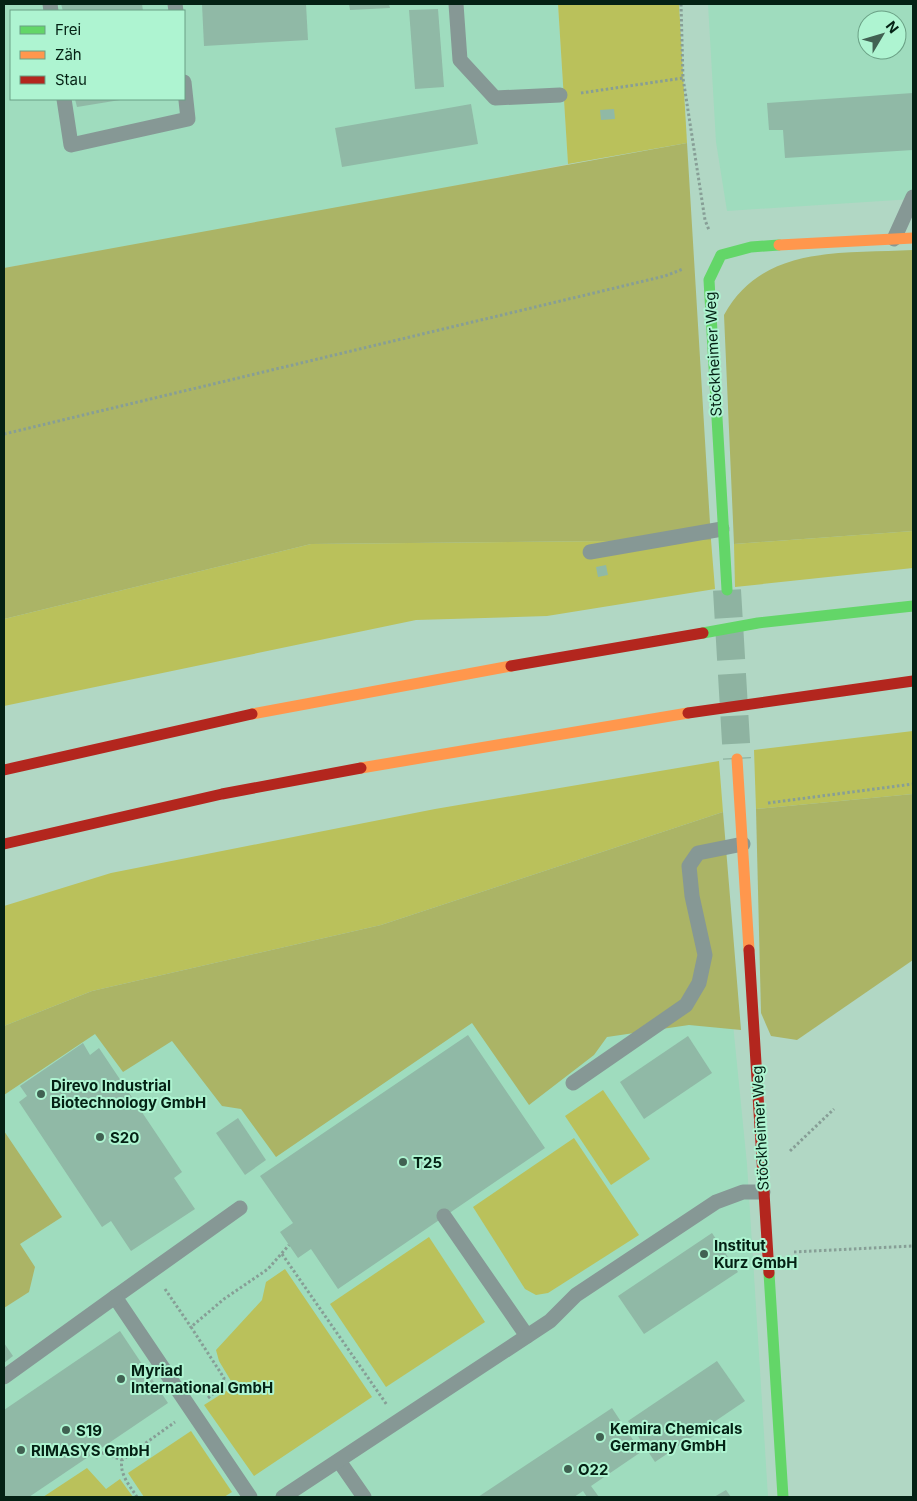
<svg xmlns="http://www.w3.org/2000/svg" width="917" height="1501" viewBox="0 0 917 1501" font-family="Inter,sans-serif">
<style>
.built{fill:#9fdcbe;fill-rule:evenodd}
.green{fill:#bac15b}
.forest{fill:#abb466}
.building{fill:#90b9a6}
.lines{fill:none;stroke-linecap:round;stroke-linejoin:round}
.secondary-tunnel{stroke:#8eb3a1;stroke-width:28;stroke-dasharray:28 14;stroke-linecap:butt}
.path{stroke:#879e96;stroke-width:3;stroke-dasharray:2.5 2.5;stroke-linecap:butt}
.lane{stroke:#869895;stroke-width:15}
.fast{stroke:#63d668;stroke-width:11}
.slow{stroke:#ff974d;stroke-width:11}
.jam{stroke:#b3261e;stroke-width:11}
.poi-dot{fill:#416152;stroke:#aef4d1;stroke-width:2}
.labels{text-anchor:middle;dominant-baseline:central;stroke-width:4;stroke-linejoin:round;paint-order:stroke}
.street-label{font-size:15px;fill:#042114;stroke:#aef4d1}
.poi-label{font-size:15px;font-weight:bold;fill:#042114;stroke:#aef4d1;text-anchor:start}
</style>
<rect width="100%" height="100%" fill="#b1d7c4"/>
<g class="built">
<path d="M4 4H558L568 164 330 210 4 268ZM11 11H184V99H11Z"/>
<path d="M708 4H913V199L727 211 716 142ZM867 20H897V50H867Z"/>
<path d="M723 924 747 1164 768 1497H4V1018Z"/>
</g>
<g class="green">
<path d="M558 4H679L687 143 568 164Z"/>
<path d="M913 531V568L735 587 734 544Z"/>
<path d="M711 540 715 589 547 616 416 620 4 706V619L311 544Z"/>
<path d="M913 731V794L756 809 754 750Z"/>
<path d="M719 761 723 812 381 925 92 991 4 1026V906L111 873 435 809Z"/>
<path d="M603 1090 650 1159 611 1185 565 1116Z"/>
<path d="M574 1138 639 1235 548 1293 536 1295 525 1289 473 1207Z"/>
<path d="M429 1237 485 1322 386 1387 330 1304Z"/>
<path d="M285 1269 372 1397 254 1476 204 1405 234 1386 219 1361 216 1350 262 1300 266 1282Z"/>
<path d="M191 1431 232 1492 224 1497H144L128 1473Z"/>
<path d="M87 1468 106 1489 120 1479 133 1497H43Z"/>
</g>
<g class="forest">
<path d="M687 143 711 540 311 544 4 619V268Z"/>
<path d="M913 250V531L734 544 724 315C763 244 843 254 913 250Z"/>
<path d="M913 794V960L797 1040 771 1036 761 1013 756 809Z"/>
<path d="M723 812 741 1030 689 1025 607 1037 594 1055 529 1105 472 1023 276 1157 241 1109 222 1106 172 1041 123 1072 95 1034 4 1095V1026L92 991 381 925Z"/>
<path d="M4 1131 62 1217 20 1244 35 1267 29 1292 4 1308Z"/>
</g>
<g class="building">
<path d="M61 4H142L143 11H63Z"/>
<path d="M202 4H306L308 40 204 46Z"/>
<path d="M349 4H389L390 8 350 10Z"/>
<path d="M438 9 444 87 415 89 409 10Z"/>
<path d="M913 93V150L785 158 783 130H769L767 103Z"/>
<path d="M75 99H120V100L77 107Z"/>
<path d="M471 104 478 144 342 167 335 128Z"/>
<path d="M614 109 615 119 601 120 600 110Z"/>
<path d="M606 565 608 575 598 577 596 567Z"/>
<path d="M468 1035 545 1148 338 1289 311 1249 298 1258 280 1232 293 1223 260 1176Z"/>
<path d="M688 1036 712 1073 644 1119 620 1082Z"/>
<path d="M83 1043 90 1055 99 1048 182 1172 174 1178 195 1209 131 1251 111 1221 102 1227 19 1102 27 1096 20 1086Z"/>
<path d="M238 1118 266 1160 245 1175 216 1133Z"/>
<path d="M712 1233 738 1272 644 1334 618 1296Z"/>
<path d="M120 1331 168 1403 29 1497H4V1410Z"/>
<path d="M4 1343 13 1356 4 1363Z"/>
<path d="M717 1361 745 1401 655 1462 628 1421Z"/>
<path d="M612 1408 641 1452 591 1486 599 1497H587L583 1491 574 1497H478Z"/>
<path d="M726 1490 731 1497H714Z"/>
</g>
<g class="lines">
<path class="secondary-tunnel" d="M727 590 737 759"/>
<g class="path">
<path d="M681 4 683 78 705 220 709 230"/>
<path d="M581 93 683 78"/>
<path d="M4 434 665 276 683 269"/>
<path d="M768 803 913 784"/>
<path d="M790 1151 834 1109"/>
<path d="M794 1252 913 1246"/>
<path d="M282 1254 387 1405"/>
<path d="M165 1289 191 1327"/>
<path d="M208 1398 222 1386 224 1378 191 1327 224 1299 268 1269 289 1245"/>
<path d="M97 1451 122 1460"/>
<path d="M137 1497C130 1486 119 1474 122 1460L175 1422"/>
</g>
<g class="lane">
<path d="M50 4 51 11"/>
<path d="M175 4 176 11"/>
<path d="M456 4 460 60 495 98 560 95"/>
<path d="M64 99 71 145 188 119 184 82"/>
<path d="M894 239 913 197"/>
<path d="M590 552 722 529"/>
<path d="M573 1083 686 1005 699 983 705 955 692 896 689 866 698 853 743 844"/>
<path d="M240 1208 115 1297 250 1497"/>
<path d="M444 1216 527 1336"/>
<path d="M4 1377 115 1297"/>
<path d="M339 1461 364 1497"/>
<path d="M283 1497 550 1321 576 1295 716 1202 743 1192H763"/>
</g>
<g class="fast">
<path d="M727 590 709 280 721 255 751 247 779 245"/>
<path d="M703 633 758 623 913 606"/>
<path d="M769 1273 783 1497"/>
</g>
<g class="slow">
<path d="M779 245 913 238"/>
<path d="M252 714 511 666"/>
<path d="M737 759 749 950"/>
<path d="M361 768 688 713"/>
</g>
<g class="jam">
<path d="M511 666 703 633"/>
<path d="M688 713 913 681"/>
<path d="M4 770 252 714"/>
<path d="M4 844 222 794 361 768"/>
<path d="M749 950 769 1273"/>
</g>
</g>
<g class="poi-dot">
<circle cx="41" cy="1094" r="5"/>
<circle cx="100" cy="1137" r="5"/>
<circle cx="403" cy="1162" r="5"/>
<circle cx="704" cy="1254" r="5"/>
<circle cx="121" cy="1379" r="5"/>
<circle cx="66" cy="1430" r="5"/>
<circle cx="600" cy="1437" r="5"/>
<circle cx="21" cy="1450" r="5"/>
<circle cx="568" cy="1469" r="5"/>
</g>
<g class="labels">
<g class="street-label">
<text transform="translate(713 354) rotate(-93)">Stöckheimer Weg</text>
<text transform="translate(760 1128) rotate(-93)">Stöckheimer Weg</text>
</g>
<g class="poi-label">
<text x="51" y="1085">Direvo Industrial<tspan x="51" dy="17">Biotechnology GmbH</tspan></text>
<text x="110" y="1137">S20</text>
<text x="413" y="1162">T25</text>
<text x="714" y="1245">Institut<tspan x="714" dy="17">Kurz GmbH</tspan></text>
<text x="131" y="1370">Myriad<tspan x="131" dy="17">International GmbH</tspan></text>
<text x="610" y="1428">Kemira Chemicals<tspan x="610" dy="17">Germany GmbH</tspan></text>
<text x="76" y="1430">S19</text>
<text x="31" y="1450">RIMASYS GmbH</text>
<text x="578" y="1469">O22</text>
</g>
</g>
<rect width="917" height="1501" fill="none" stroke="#042114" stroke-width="10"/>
<rect x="10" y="10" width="175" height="90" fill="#aef4d1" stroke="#6aa085"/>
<rect x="20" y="26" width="25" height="8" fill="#63d668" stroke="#6aa085"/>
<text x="55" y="35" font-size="15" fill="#042114">Frei</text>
<rect x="20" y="51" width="25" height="8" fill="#ff974d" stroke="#6aa085"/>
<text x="55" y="60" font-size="15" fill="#042114">Zäh</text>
<rect x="20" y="76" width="25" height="8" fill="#b3261e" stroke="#6aa085"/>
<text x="55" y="85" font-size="15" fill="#042114">Stau</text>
<g transform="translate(882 35) rotate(52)"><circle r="24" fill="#aef4d1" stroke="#6aa085"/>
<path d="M0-4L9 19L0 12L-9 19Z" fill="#416152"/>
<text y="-8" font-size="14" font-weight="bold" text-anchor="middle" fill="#042114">N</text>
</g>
</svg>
